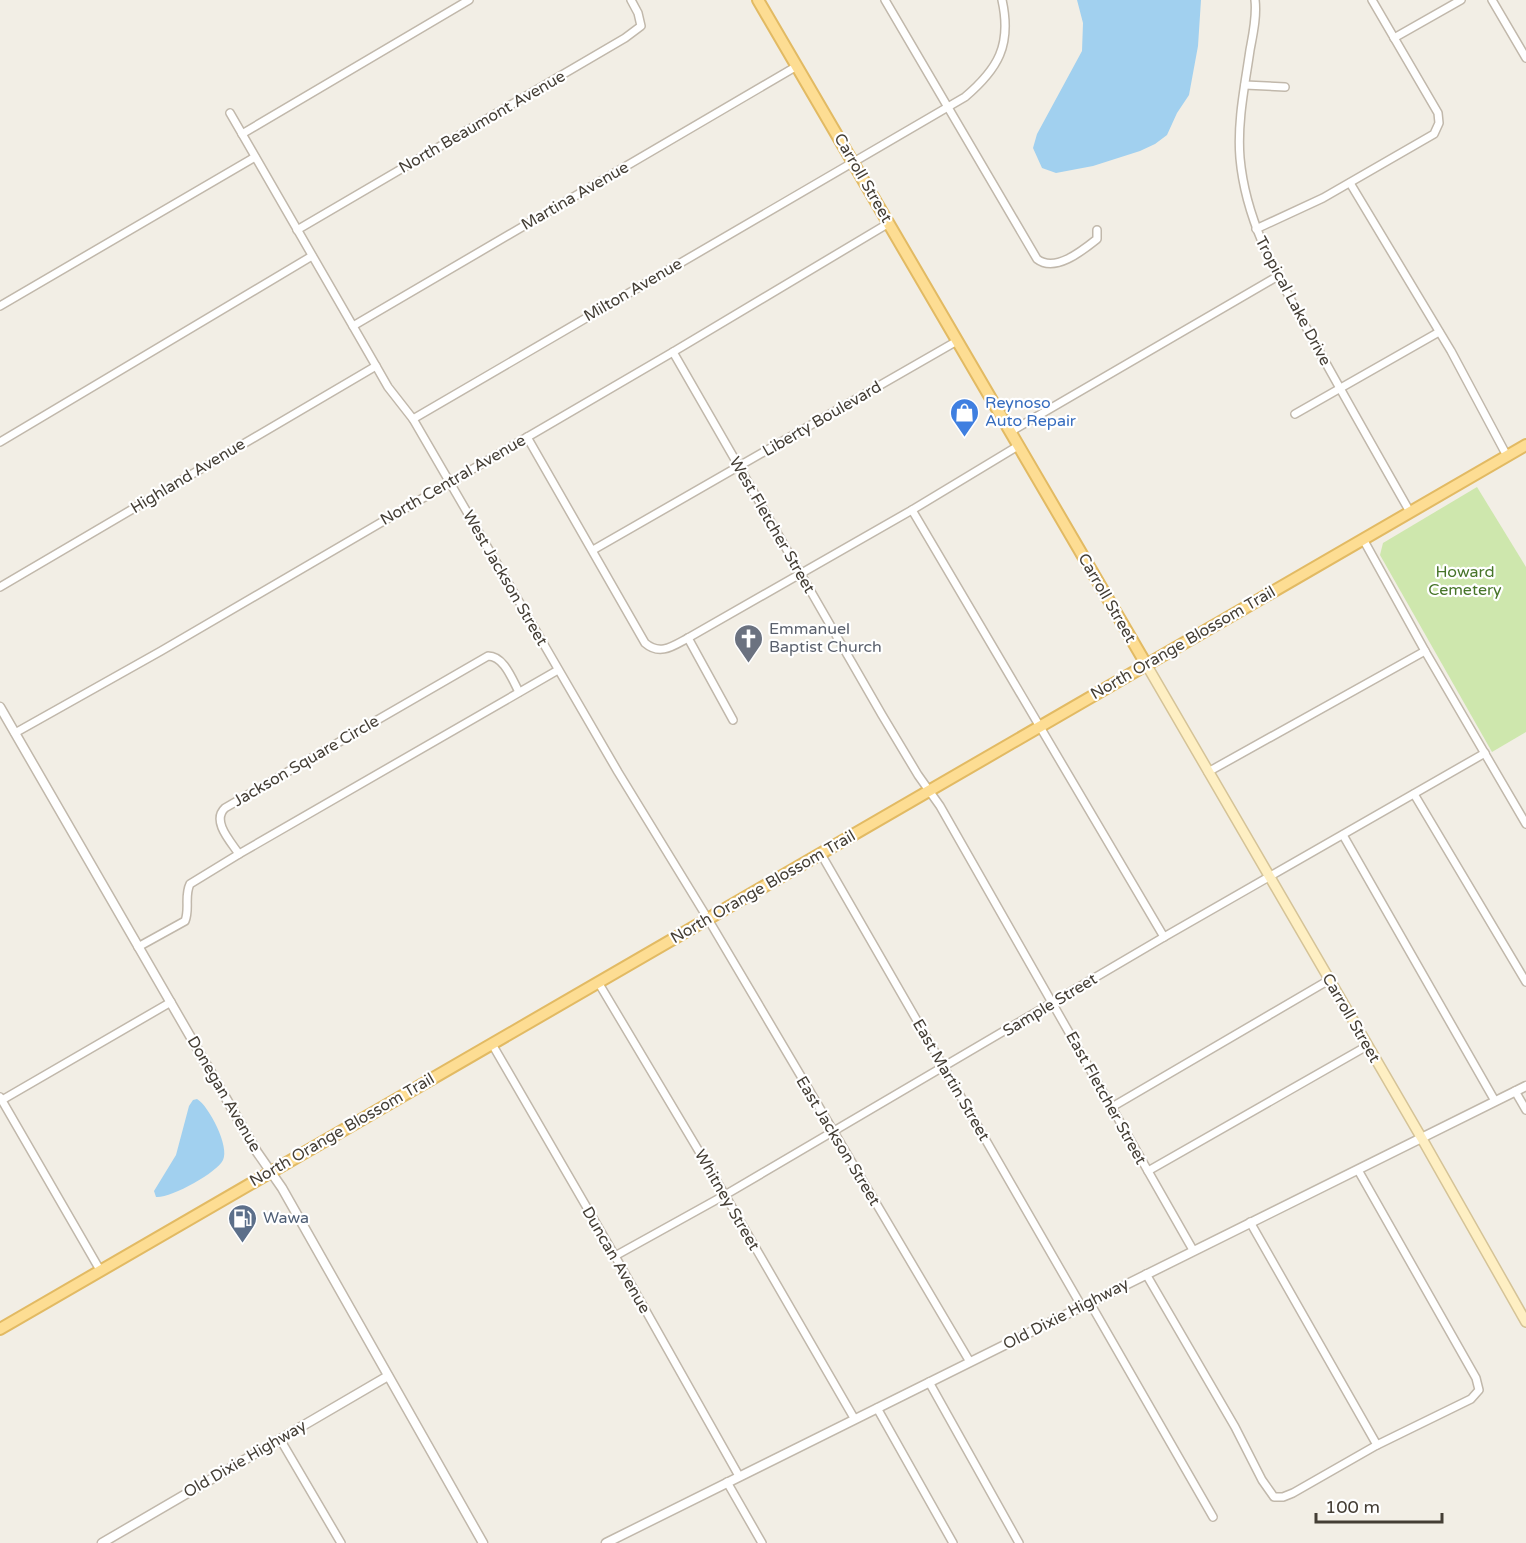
<svg xmlns="http://www.w3.org/2000/svg" width="1526" height="1543" viewBox="0 0 1526 1543" font-family="'Varela Round',sans-serif">
<style>
.green{fill:#cee7ad}
.water{fill:#a1d0ef}
.lines{fill:none;stroke-linecap:round;stroke-linejoin:round}
.minor-casing{stroke:#c1b8ab;stroke-width:10}
.tertiary-casing{stroke:#c1b8ab;stroke-width:11}
.secondary-casing{stroke:#d5c397;stroke-width:12}
.primary-casing{stroke:#e2ba63;stroke-width:14}
.minor{stroke:#fff;stroke-width:7}
.tertiary{stroke:#fff;stroke-width:8}
.secondary{stroke:#feefc3;stroke-width:9}
.primary{stroke:#fddd93;stroke-width:10}
.labels{text-anchor:middle;dominant-baseline:central;stroke-width:4.5;stroke-linejoin:round;paint-order:stroke}
.street-label{font-size:16px;fill:#443e35;stroke:#fff}
.shop-label{font-size:16px;fill:#366cbe;stroke:#fff;text-anchor:start}
.park-label{font-size:16px;fill:#477529;stroke:#fff}
.worship-label{font-size:16px;fill:#5b616d;stroke:#fff;text-anchor:start}
.service-label{font-size:16px;fill:#4e5e75;stroke:#fff;text-anchor:start}
</style>
<rect width="100%" height="100%" fill="#f2eee5"/>
<path class="green" d="M1477 487 1526 567V732L1492 752 1380 555 1383 543Z"/>
<g class="water">
<path d="M1077 0H1201L1198 46 1189 95 1177 113 1167 135 1155 144 1140 151 1093 166 1056 173 1042 168 1033 148 1037 134 1082 51 1083 23Z"/>
<path d="M197 1099C209 1106 230 1147 223 1160 217 1173 169 1199 156 1197L154 1191 176 1155 189 1106 193 1100Z"/>
</g>
<g class="lines">
<defs>
<g id="minor">
<path d="M885 0 1037 259C1055 273 1082 251 1097 239V230"/>
<path d="M1255 0C1257 16 1253 34 1250 50 1245 85 1237 122 1240 158 1246 225 1280 280 1312 338 1344 396 1377 454 1410 512"/>
<path d="M1492 0 1526 58"/>
<path d="M1394 38 1461 0"/>
<path d="M1245 85 1285 87"/>
<path d="M230 113 376 366 388 387 413 419 618 772 708 919 970 1362"/>
<path d="M242 134 469 0"/>
<path d="M1350 183 1451 351 1507 456"/>
<path d="M1256 229 1323 198 1434 134 1439 123 1438 113 1372 0"/>
<path d="M297 230 625 38 641 26 638 13 631 0"/>
<path d="M0 306 255 157"/>
<path d="M353 326 797 66"/>
<path d="M673 352 882 715 918 775 940 806 1193 1250"/>
<path d="M1295 414 1439 332"/>
<path d="M413 419 965 97C998 69 1012 45 1002 0"/>
<path d="M1010 432 1278 276"/>
<path d="M527 437 645 643C660 656 673 646 688 638L912 510 1018 446"/>
<path d="M0 442 312 256"/>
<path d="M912 510 1164 937"/>
<path d="M1363 539 1425 651 1526 824"/>
<path d="M593 550 957 341"/>
<path d="M0 587 376 366"/>
<path d="M688 638 733 720"/>
<path d="M15 733 161 651 673 352 889 223"/>
<path d="M1208 772 1425 651"/>
<path d="M1414 794 1526 982"/>
<path d="M1343 835 1495 1101"/>
<path d="M239 854 558 670"/>
<path d="M821 854 1082 1307"/>
<path d="M138 947 185 921C190 909 184 896 190 884L239 854C231 842 211 821 225 808L488 656C504 656 512 679 519 692"/>
<path d="M598 982 725 1195 854 1418"/>
<path d="M492 1044 615 1256 739 1476"/>
<path d="M1515 1091 1526 1110"/>
<path d="M0 1097 100 1270"/>
<path d="M2 1100 171 1002"/>
<path d="M1112 1107 1329 980"/>
<path d="M1148 1171 1367 1046"/>
<path d="M1250 1222 1377 1445"/>
<path d="M615 1256 725 1195 1164 937 1485 753"/>
<path d="M1146 1274 1235 1427 1262 1480 1274 1497H1283L1293 1493 1377 1445 1471 1399 1479 1390 1476 1378 1358 1170"/>
<path d="M1090 1303 1213 1517"/>
<path d="M929 1382 1019 1543"/>
<path d="M877 1408 953 1543"/>
<path d="M280 1439 341 1543"/>
<path d="M727 1482 762 1543"/>
</g>
<g id="tertiary">
<path d="M0 707 257 1152 282 1188 483 1543"/>
<path d="M102 1543 388 1376"/>
<path d="M606 1543 1526 1086"/>
</g>
<path id="secondary" d="M1146 664 1421 1137 1526 1322"/>
<g id="primary">
<path d="M758 0 1146 664"/>
<path d="M0 1329 1526 445"/>
</g>
</defs>
<use href="#minor" class="minor-casing"/>
<use href="#tertiary" class="tertiary-casing"/>
<use href="#secondary" class="secondary-casing"/>
<use href="#primary" class="primary-casing"/>
<use href="#minor" class="minor"/>
<use href="#tertiary" class="tertiary"/>
<use href="#secondary" class="secondary"/>
<use href="#primary" class="primary"/>
</g>
<defs>
<symbol id="shop-pin" viewBox="-11 -11 22 30"><path d="M0 17L-7.5 6A9.5 9.5 0 1 1 7.5 6Z" fill="#3f7fe0" stroke="#fff"/><path d="M-5-2.5h2.3a2.7 3.5 0 0 1 5.4 0H5L5.5 6h-11ZM-1.5-2.5h3a1.5 2.3 0 0 0-3 0Z" fill="#fff"/></symbol>
<symbol id="church-pin" viewBox="-11 -11 22 30"><path d="M0 17L-7.5 6A9.5 9.5 0 1 1 7.5 6Z" fill="#6b7280" stroke="#fff"/><path d="M-1.2-6h2.4v3.5h3.3v2.4h-3.3V6h-2.4V-.1h-3.3v-2.4h3.3Z" fill="#fff"/></symbol>
<symbol id="fuel-pin" viewBox="-11 -11 22 30"><path d="M0 17L-7.5 6A9.5 9.5 0 1 1 7.5 6Z" fill="#5c6f8a" stroke="#fff"/><path d="M-5.5-6h7V0h2V4h1.3V-2.5L3-4.5l.8-.8L6-3V5H2.5V1h-1V6h-7ZM-4.2-4.7v3.2H.2V-4.7Z" fill="#fff"/></symbol>
</defs>
<g fill-rule="evenodd">
<use href="#shop-pin" x="948" y="396" width="33" height="45"/>
<use href="#church-pin" x="732" y="622" width="33" height="45"/>
<use href="#fuel-pin" x="226" y="1202" width="33" height="45"/>
</g>
<g class="labels">
<g class="street-label">
<text transform="translate(482 122) rotate(-30)">North Beaumont Avenue</text>
<text transform="translate(863 178) rotate(60)">Carroll Street</text>
<text transform="translate(575 196) rotate(-30)">Martina Avenue</text>
<text transform="translate(633 290) rotate(-30)">Milton Avenue</text>
<text transform="translate(1293 301) rotate(62)">Tropical Lake Drive</text>
<text transform="translate(822 419) rotate(-30)">Liberty Boulevard</text>
<text transform="translate(188 476) rotate(-31)">Highland Avenue</text>
<text transform="translate(453 480) rotate(-30)">North Central Avenue</text>
<text transform="translate(772 525) rotate(60)">West Fletcher Street</text>
<text transform="translate(505 578) rotate(60)">West Jackson Street</text>
<text transform="translate(1107 598) rotate(60)">Carroll Street</text>
<text transform="translate(1183 643) rotate(-30)">North Orange Blossom Trail</text>
<text transform="translate(306 761) rotate(-30)">Jackson Square Circle</text>
<text transform="translate(763 887) rotate(-30)">North Orange Blossom Trail</text>
<text transform="translate(1050 1005) rotate(-31)">Sample Street</text>
<text transform="translate(1351 1018) rotate(60)">Carroll Street</text>
<text transform="translate(951 1080) rotate(60)">East Martin Street</text>
<text transform="translate(224 1094) rotate(60)">Donegan Avenue</text>
<text transform="translate(1106 1098) rotate(61)">East Fletcher Street</text>
<text transform="translate(342 1130) rotate(-30)">North Orange Blossom Trail</text>
<text transform="translate(838 1141) rotate(59)">East Jackson Street</text>
<text transform="translate(727 1200) rotate(60)">Whitney Street</text>
<text transform="translate(616 1260) rotate(60)">Duncan Avenue</text>
<text transform="translate(1066 1314) rotate(-27)">Old Dixie Highway</text>
<text transform="translate(245 1459) rotate(-30)">Old Dixie Highway</text>
</g>
<g class="shop-label">
<text x="985" y="403">Reynoso<tspan x="985" dy="18">Auto Repair</tspan></text>
</g>
<g class="park-label">
<text x="1465" y="572">Howard<tspan x="1465" dy="18">Cemetery</tspan></text>
</g>
<g class="worship-label">
<text x="769" y="629">Emmanuel<tspan x="769" dy="18">Baptist Church</tspan></text>
</g>
<g class="service-label">
<text x="263" y="1218">Wawa</text>
</g>
</g>
<path d="M1316 1513v9h126v-9" fill="none" stroke="#443e35" stroke-width="3"/>
<text x="1325" y="1513" font-size="18" fill="#443e35" stroke="#ffffff" stroke-width="4.5" paint-order="stroke">100 m</text>
</svg>
